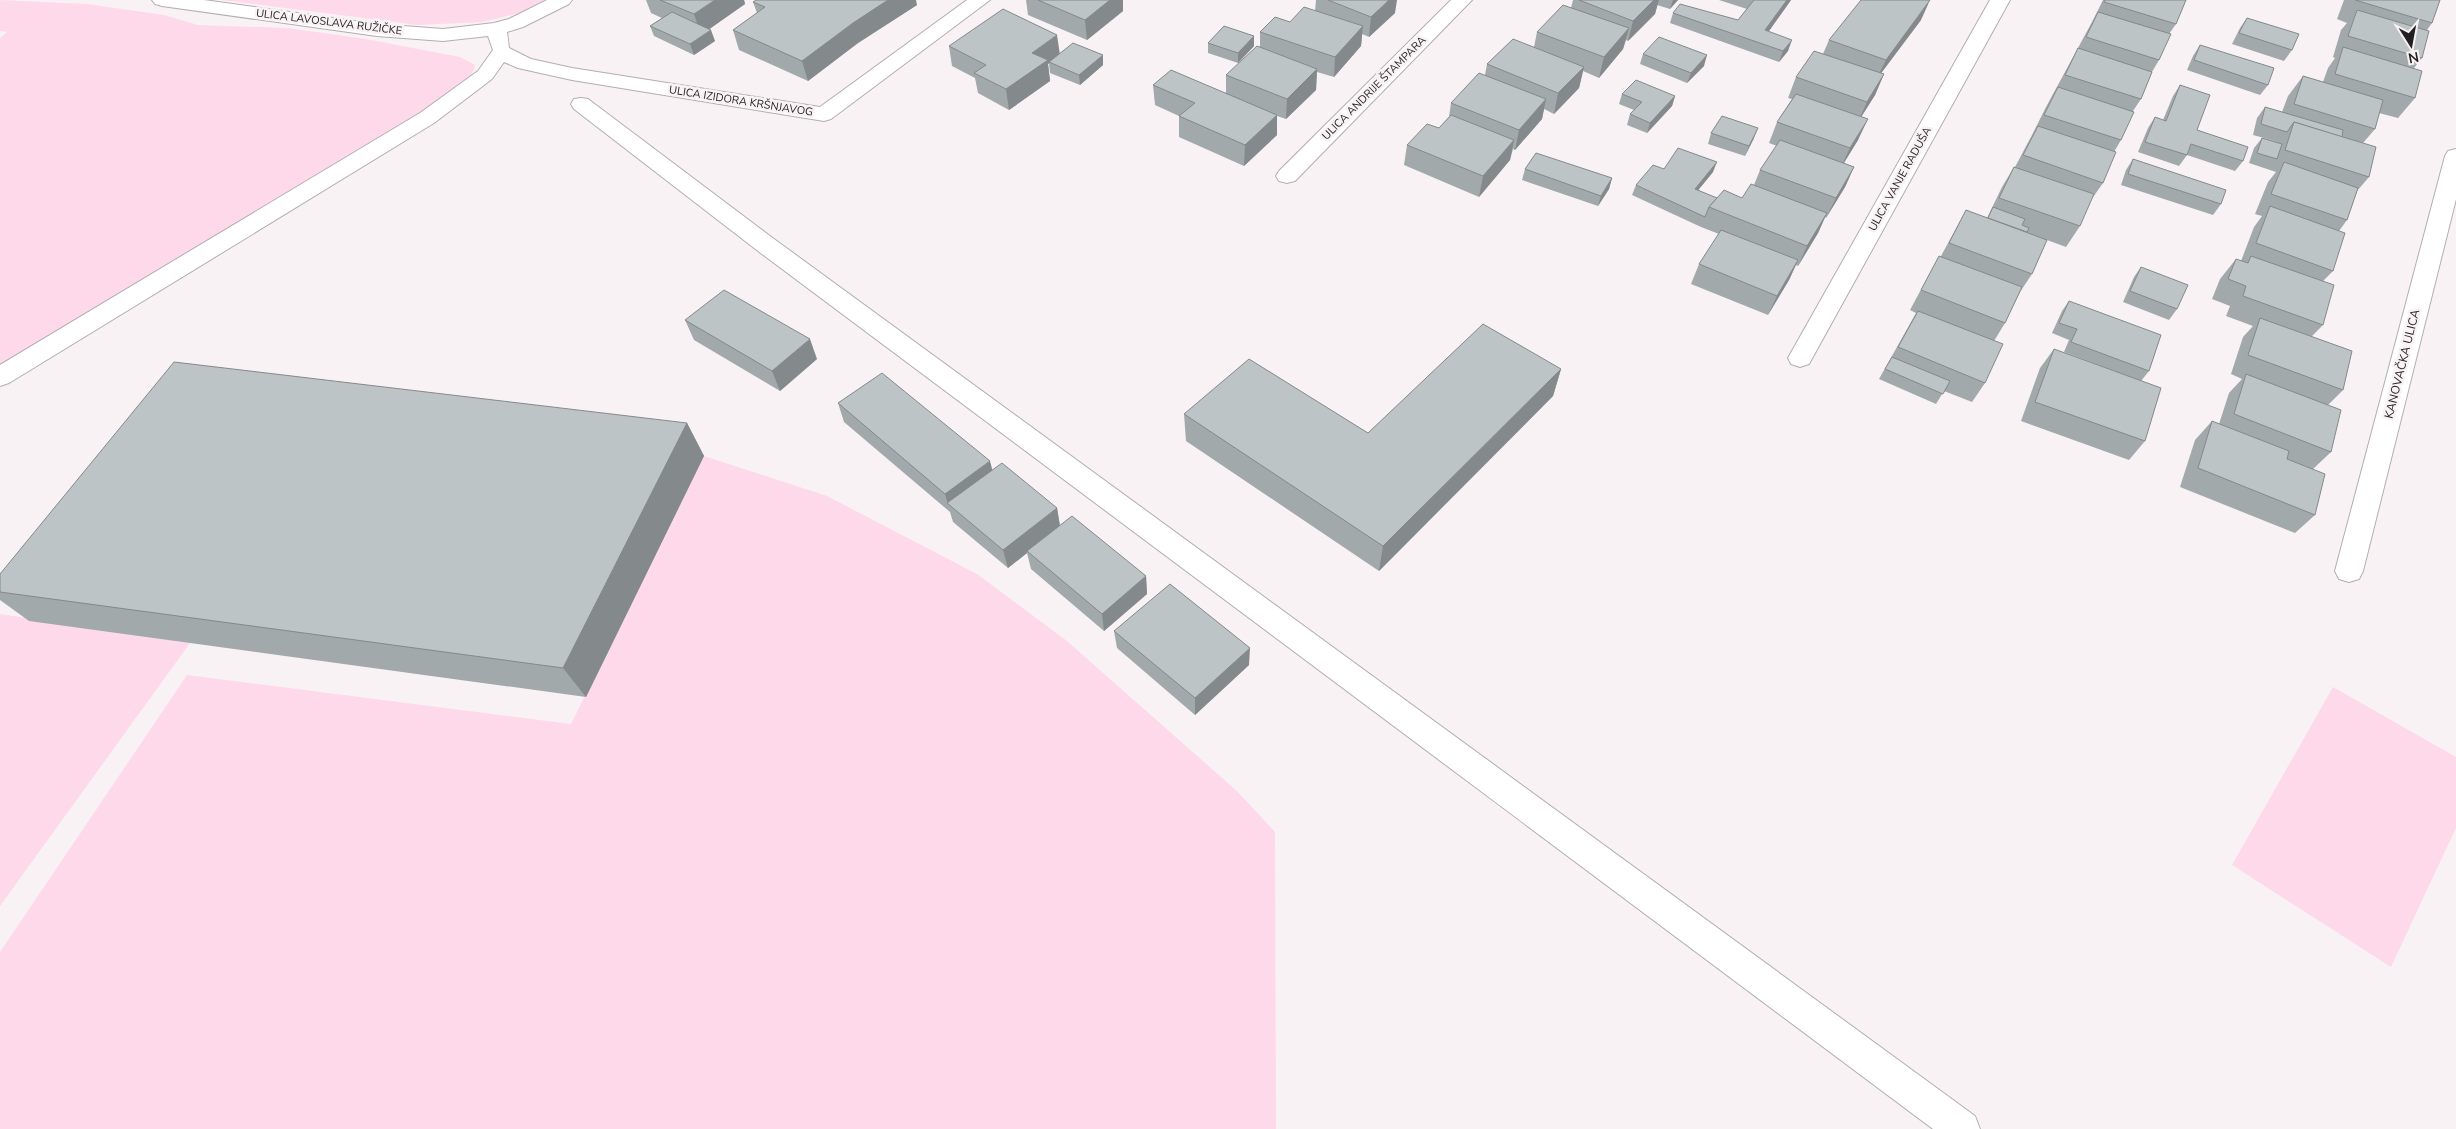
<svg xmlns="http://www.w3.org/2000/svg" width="2456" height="1129" viewBox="0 0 2456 1129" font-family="'Nunito Sans',sans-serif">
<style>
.green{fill:#fed9ea}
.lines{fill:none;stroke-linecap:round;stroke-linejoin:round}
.minor-casing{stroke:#b4adb0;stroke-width:2}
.minor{fill:#fff;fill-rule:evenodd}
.wall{fill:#a2a9aa}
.shaded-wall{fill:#84898b}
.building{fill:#bcc4c6;stroke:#84898b}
.labels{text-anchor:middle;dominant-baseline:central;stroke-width:5;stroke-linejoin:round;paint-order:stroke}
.far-street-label{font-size:11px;fill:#211f20;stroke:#f9f2f5}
.street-label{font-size:12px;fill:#211f20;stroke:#f9f2f5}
</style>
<rect width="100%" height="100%" fill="#f9f2f5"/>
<g class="green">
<path d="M0 0 87 4 164 15 198 25 288 28 366 39 460 57 475 65C472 80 461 87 449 96L0 368V38L7 32 0 31Z"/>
<path d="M222 0H545L527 11 483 22 418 25Z"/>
<path d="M704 456 827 496 977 574 1067 641 1238 792 1275 832 1276 1129H0V952L187 675 571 724Z"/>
<path d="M0 614 190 643 0 906Z"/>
<path d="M2333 687 2456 757V828L2391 967 2232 865Z"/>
</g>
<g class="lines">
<defs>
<g id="minor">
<path d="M152 0H204L377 24 443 29 494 23 509 19 547 0H572L569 4 523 27 507 32 509 48 531 59 572 68 820 107 967 0H990L831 119 824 121 572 80 518 68 504 62 492 79 434 123 9 383 0 386V365L420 113 478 71 493 50 488 36 443 41 377 36 162 6 155 4Z"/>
<path d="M1451 0H1472L1295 181 1287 183 1279 181 1276 176 1279 171Z"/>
<path d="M1990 0H2010L1809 364 1800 367 1791 364 1788 358Z"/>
<path d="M581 98 588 99 774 239 1975 1116 1980 1129H1933L758 251 574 109 571 104 574 99Z"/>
<path d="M2456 149V199L2363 571 2359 579 2349 582 2339 579 2335 571 2445 156 2448 151Z"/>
</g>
</defs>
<use href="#minor" class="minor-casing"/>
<use href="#minor" class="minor"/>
</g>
<g class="wall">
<path d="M646 0H744L745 4 709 29 715 41 694 55 654 36 650 26 662 18 651 13Z"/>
<path d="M1026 0H1123V11L1087 40 1028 15Z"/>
<path d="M1316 0H1328L1395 13 1369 37 1362 34 1361 46 1334 77 1317 72 1316 90 1286 119 1277 116V135L1244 166 1179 137V116L1155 105 1153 85 1226 93V75L1260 47V32L1290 22 1315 11Z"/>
<path d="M1573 0H1678L1670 9 1657 5 1655 14 1628 41 1626 40 1623 49 1599 78 1583 71 1579 88 1554 114 1544 109 1542 119 1515 150 1513 149 1510 160 1479 197 1404 165 1407 145 1439 128 1449 117 1451 103 1485 75 1487 64 1534 47 1537 32 1571 8Z"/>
<path d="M1719 0H1791L1768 32 1788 51 1779 62 1670 23 1673 13 1738 20 1747 9Z"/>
<path d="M2103 0H2186L2176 24 2169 34 2159 60 2152 72 2141 99 2133 111 2121 140 2114 152 2103 183 2091 200 2080 226 2066 247 2047 240 2032 274 2020 292 2005 323 1994 341 1985 383 1972 402 1944 391 1936 404 1879 379 1916 313 1910 310 1939 256H1941L1966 210 1987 218 2002 187 2014 167H2015L2032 135 2046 107 2092 22Z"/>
<path d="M2344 0H2440L2432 23 2427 30 2422 58 2414 68 2415 98 2398 118 2379 113 2375 129 2363 143 2369 177 2357 191 2347 220 2339 231 2333 271 2323 281V325L2312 336 2343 390 2328 405 2331 452 2313 469 2315 515 2295 533 2180 487 2195 440 2212 421 2219 424 2229 393 2242 379 2231 374 2243 337 2253 326 2226 316 2230 306 2212 299 2220 279 2236 259 2241 261 2254 227 2262 216 2255 214 2268 182 2276 172 2249 163 2254 148 2262 138 2279 142 2253 135 2257 118 2265 107 2282 112 2288 96 2303 76 2323 82 2328 68 2335 58 2333 57 2341 30 2347 23 2337 19Z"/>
<path d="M753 2 917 5 858 43 808 81 739 50 733 30 757 13Z"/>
<path d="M2247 18 2292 50 2284 61 2232 44 2240 28Z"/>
<path d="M1921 20 1881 73 1884 74 1875 95 1861 117 1858 140 1844 163 1854 167 1845 187 1826 218 1825 217 1818 233 1798 266 1796 265 1789 280 1768 315 1691 284 1699 264 1719 234 1701 227 1632 195 1636 185 1664 169 1713 172 1698 190 1717 198H1742L1754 185 1760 170 1777 146 1769 143 1777 122 1792 99 1788 98 1796 77 1823 54 1829 40Z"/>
<path d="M1254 36V46L1238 63 1208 53V43Z"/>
<path d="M2200 45 2268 85 2260 95 2187 70 2193 56Z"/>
<path d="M949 46 1059 54 1103 65 1080 85 1050 73 1049 63 1048 64 1050 81 1009 110 978 93 975 78 952 66Z"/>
<path d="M1643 54 1704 66 1687 83 1640 64Z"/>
<path d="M2180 85 2197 130 2243 161 2235 171 2187 155 2179 166 2138 152 2148 128 2155 117 2163 120 2173 96Z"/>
<path d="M1622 94 1675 96 1672 106 1647 133 1627 125 1630 114 1634 110 1619 104Z"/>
<path d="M1711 133 1754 138 1745 156 1708 144Z"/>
<path d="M2133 159 2221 204 2213 215 2121 185 2126 170Z"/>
<path d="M1525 169 1612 178 1609 189 1598 206 1522 180Z"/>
<path d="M2141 267 2177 309 2169 320 2123 302 2134 277Z"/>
<path d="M2069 301 2149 371 2141 381 2064 352 2069 340 2052 333 2062 311Z"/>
<path d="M685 320 817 359 780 391 694 340Z"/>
<path d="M2054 349 2145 441 2129 460 2021 421 2040 368Z"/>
<path d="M1561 369 1553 396 1379 571 1186 441 1184 414 1368 433Z"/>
<path d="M838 403 992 470 1057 508 1060 525 1146 576 1147 594 1104 631 1031 569 1027 553 1008 568 953 522 950 512 844 422Z"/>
<path d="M687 423 704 456 586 697 29 621 0 600V574Z"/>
<path d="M1114 631 1249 665 1195 715 1117 648Z"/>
</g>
<g class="shaded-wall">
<path d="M715 0H744L745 4 701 35 694 14Z"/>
<path d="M888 0H916L917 5 858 43 808 81 802 61 853 23Z"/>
<path d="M1110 0H1123V11L1087 40 1085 20Z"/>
<path d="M1389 0H1397L1395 13 1369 37 1371 17Z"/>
<path d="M1654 0H1659L1655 14 1628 41 1633 21Z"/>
<path d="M1673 0H1678L1670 9Z"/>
<path d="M1787 0H1791L1762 41 1765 30Z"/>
<path d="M1930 0 1921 20 1876 80 1886 60Z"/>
<path d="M1363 26 1361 46 1334 77 1335 57Z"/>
<path d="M1629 28 1623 49 1599 78 1604 57Z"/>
<path d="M711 30 715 41 694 55 690 44Z"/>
<path d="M1057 35 1060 55 1048 64 1050 81 1009 110 1006 89 1032 53Z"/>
<path d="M1254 36V46L1238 63V53Z"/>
<path d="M1792 40 1788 51 1779 62 1783 51Z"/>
<path d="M1103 55V65L1080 85 1079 75Z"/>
<path d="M1707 55 1704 66 1687 83 1691 73Z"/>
<path d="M1584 67 1579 88 1554 114 1558 93Z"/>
<path d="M1317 69 1316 90 1286 119 1287 99Z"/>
<path d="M1884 74 1875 95 1858 122 1867 102Z"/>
<path d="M1675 96 1672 106 1647 133 1650 123Z"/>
<path d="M1546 99 1542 119 1515 150 1519 130Z"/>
<path d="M1277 115V135L1244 166 1245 145Z"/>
<path d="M1868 119 1858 140 1840 169 1850 148Z"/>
<path d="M1758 128 1754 138 1745 156 1749 146Z"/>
<path d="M1514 140 1510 160 1479 197 1483 176Z"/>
<path d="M1717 162 1713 172 1691 199 1695 189Z"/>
<path d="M1854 167 1845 187 1826 218 1836 198Z"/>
<path d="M1612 178 1609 189 1598 206 1601 196Z"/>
<path d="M1827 213 1818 233 1798 266 1807 246Z"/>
<path d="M1798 260 1789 280 1768 315 1777 296Z"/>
<path d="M810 339 817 359 780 391 772 371Z"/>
<path d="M1561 369 1553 396 1379 571 1383 546Z"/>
<path d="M687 423 704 456 586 697 563 668Z"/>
<path d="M990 461 995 480 948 504 945 494Z"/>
<path d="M1057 508 1060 527 1027 551V553L1008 568 1003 550Z"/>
<path d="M1146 576 1147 594 1104 631 1102 614Z"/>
<path d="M1250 648 1249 665 1195 715V698Z"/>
</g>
<g class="building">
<path d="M660 0H715L694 14Z"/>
<path d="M756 0H888L853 23 802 61 733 30 765 7 753 2Z"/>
<path d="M1038 0H1110L1085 20Z"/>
<path d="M1328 0H1389L1371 17Z"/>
<path d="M1579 0H1654L1633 21Z"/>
<path d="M1754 0H1787L1765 30 1792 40 1783 51 1673 13 1680 4 1738 20Z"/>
<path d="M1861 0H1930L1886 60 1829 40Z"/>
<path d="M2105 0H2186L2176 24 2104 2Z"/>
<path d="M2355 0H2440L2432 23Z"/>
<path d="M1563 5 1629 28 1604 57 1537 32Z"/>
<path d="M1304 7 1363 26 1335 57 1260 32 1275 17 1290 22Z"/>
<path d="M1003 9 1057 35 1032 53 1048 60 1006 89 974 73 986 65 949 46Z"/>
<path d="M2357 10 2429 31 2422 58 2348 36Z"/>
<path d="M672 12 711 30 690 44 650 26Z"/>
<path d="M2098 12 2171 34 2159 60 2086 37Z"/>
<path d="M2247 18 2299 34 2292 50 2239 33Z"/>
<path d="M1224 26 1254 36 1238 53 1208 43Z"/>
<path d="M1659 37 1707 55 1691 73 1643 54Z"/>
<path d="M1513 39 1584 67 1558 93 1487 64Z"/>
<path d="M1073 43 1103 55 1079 75 1049 62Z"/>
<path d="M2200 45 2274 68 2268 85 2194 60Z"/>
<path d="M1257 46 1317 69 1287 99 1226 75Z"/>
<path d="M2343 47 2422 71 2415 98 2335 74Z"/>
<path d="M2078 48 2152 72 2141 99 2065 75Z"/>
<path d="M1814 51 1884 74 1867 102 1796 77Z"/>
<path d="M1171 70 1277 115 1245 145 1179 116 1195 103 1153 85Z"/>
<path d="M1479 73 1546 99 1519 130 1451 103Z"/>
<path d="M2303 76 2383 100 2375 129 2294 104Z"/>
<path d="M1636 80 1675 96 1650 123 1630 114 1642 102 1622 94Z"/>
<path d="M2180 85 2210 95 2197 130 2248 147 2243 161 2191 144 2187 155 2145 142 2155 117 2166 121Z"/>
<path d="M2058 87 2134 112 2121 140 2044 115Z"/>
<path d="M1796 94 1868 119 1850 148 1777 122Z"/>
<path d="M2265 107 2343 130 2342 137 2294 122 2287 132 2261 124Z"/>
<path d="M1451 115 1514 140 1483 176 1407 145 1427 124 1439 128Z"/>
<path d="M1722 116 1758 128 1749 146 1711 133Z"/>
<path d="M2294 122 2376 147 2369 177 2285 150Z"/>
<path d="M2038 126 2116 152 2103 183 2023 155Z"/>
<path d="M2262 138 2282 144 2277 159 2257 153Z"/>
<path d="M1780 140 1854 167 1836 198 1760 170Z"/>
<path d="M1678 148 1717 162 1695 189 1717 198 1709 207 1705 217 1636 185 1653 165 1664 169Z"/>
<path d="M1536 153 1612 178 1601 196 1525 169Z"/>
<path d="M2133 159 2226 190 2221 204 2128 174Z"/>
<path d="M2284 162 2358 188 2347 220 2271 194Z"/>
<path d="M2014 167 2094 194 2080 226 1999 198Z"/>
<path d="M1751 184 1827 213 1807 246 1709 207 1724 190 1742 198Z"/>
<path d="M2270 206 2345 233 2333 271 2256 243Z"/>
<path d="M1993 207 2025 219 2022 225 2029 228 2027 232 1988 218Z"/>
<path d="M1966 210 2047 240 2032 274 1949 243Z"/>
<path d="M1721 230 1798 260 1777 296 1699 264Z"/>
<path d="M1939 256 2022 287 2005 323 1921 290Z"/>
<path d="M2251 256 2334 285 2323 325 2243 296 2246 286 2228 279 2236 259 2248 263Z"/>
<path d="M2141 267 2188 285 2177 309 2130 291Z"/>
<path d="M724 290 810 339 772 371 685 320Z"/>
<path d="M2069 301 2161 335 2149 371 2071 342 2077 329 2059 323Z"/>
<path d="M1918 311 2003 344 1985 383 1898 347Z"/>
<path d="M2260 318 2352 351 2343 390 2248 355Z"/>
<path d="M1483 324 1561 369 1383 546 1184 414 1249 359 1368 433Z"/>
<path d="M2054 349 2161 388 2145 441 2035 402Z"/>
<path d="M1892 357 1950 381 1943 394 1885 369Z"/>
<path d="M174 362 687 423 563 668 0 592V574Z"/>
<path d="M882 373 990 461 945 494 838 403Z"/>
<path d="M2246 374 2341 410 2331 452 2234 414Z"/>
<path d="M2212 421 2289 451 2287 459 2325 474 2315 515 2198 468Z"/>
<path d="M1002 463 1057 508 1003 550 947 503Z"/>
<path d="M1072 516 1146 576 1102 614 1027 551Z"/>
<path d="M1170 584 1250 648 1195 698 1114 631Z"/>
</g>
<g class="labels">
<g class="far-street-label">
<text transform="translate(329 22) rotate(7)">ULICA LAVOSLAVA RUŽIČKE</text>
<text transform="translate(1374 88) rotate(-45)">ULICA ANDRIJE ŠTAMPARA</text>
<text transform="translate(741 101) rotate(9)">ULICA IZIDORA KRŠNJAVOG</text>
<text transform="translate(1900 179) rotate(-61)">ULICA VANJE RADUŠA</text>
</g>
<g class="street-label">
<text transform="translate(2402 364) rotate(-76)">KANOVAČKA ULICA</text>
</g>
</g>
<g transform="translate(2411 45) rotate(169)" stroke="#f9f2f5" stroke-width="4" paint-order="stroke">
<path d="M0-4L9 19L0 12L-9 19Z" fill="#211f20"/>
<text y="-8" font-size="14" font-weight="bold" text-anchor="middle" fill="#211f20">N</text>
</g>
</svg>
